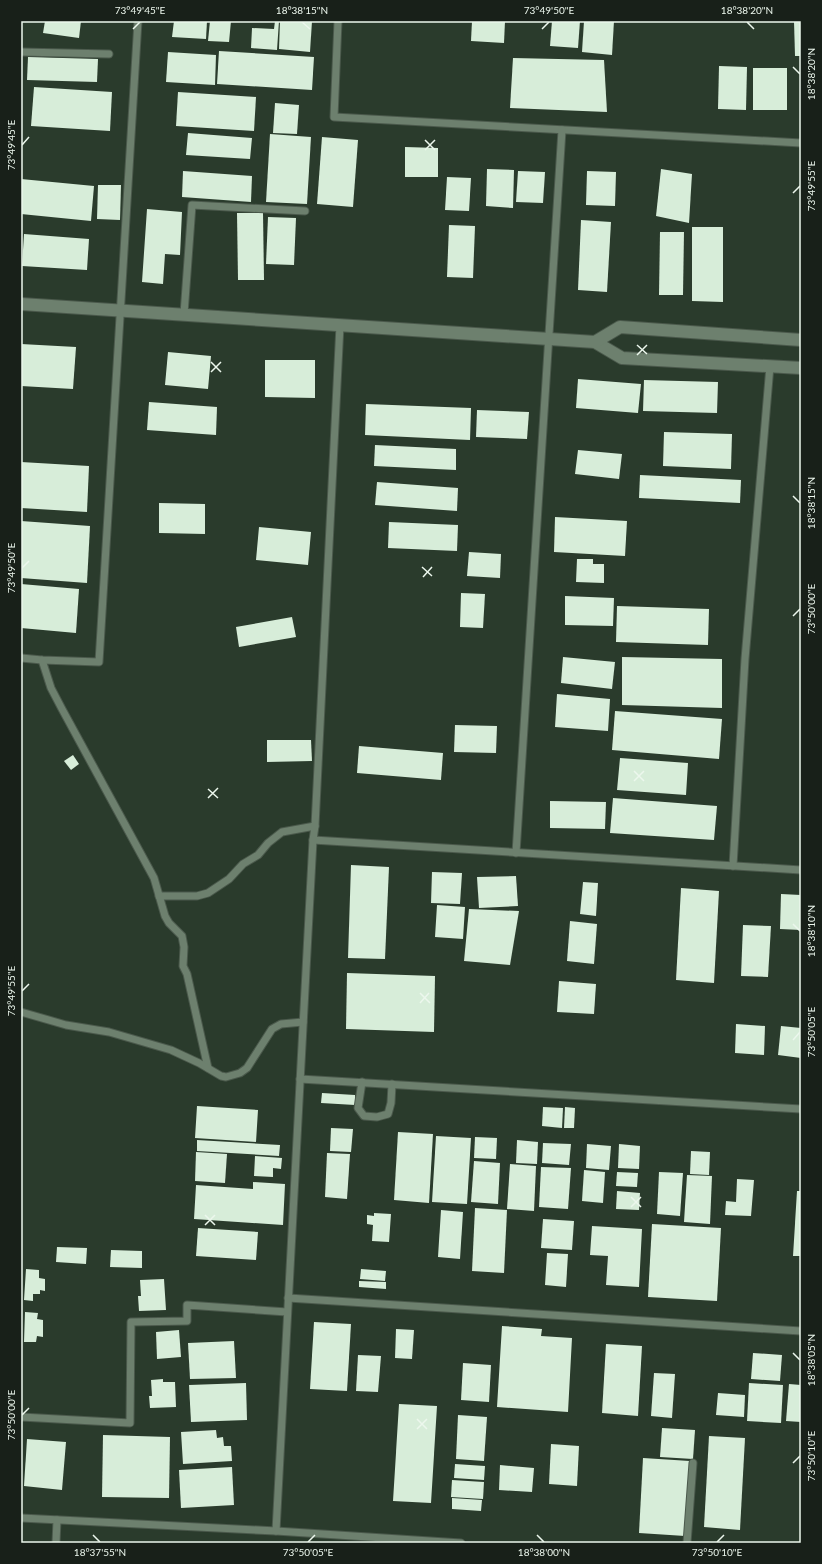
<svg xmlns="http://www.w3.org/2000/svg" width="822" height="1564" viewBox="0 0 822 1564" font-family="Lato,sans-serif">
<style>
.building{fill:#d7edd9}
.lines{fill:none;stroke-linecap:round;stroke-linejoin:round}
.lane-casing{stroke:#4b594c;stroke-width:9}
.secondary-casing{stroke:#4b594c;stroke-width:14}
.lane{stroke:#6d806e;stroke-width:7}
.secondary{stroke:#6d806e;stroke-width:12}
.ticks{fill:none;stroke:#ecf7ed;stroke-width:1.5}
.neatline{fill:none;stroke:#ecf7ed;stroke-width:1.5}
.ticks-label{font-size:10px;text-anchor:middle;fill:#ecf7ed}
</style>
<rect width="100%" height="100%" fill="#2a3b2c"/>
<g class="building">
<path d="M45 21H81L79 38 43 33Z"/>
<path d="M174 21H207L206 39 172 37Z"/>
<path d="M210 21H231L229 42 208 41Z"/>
<path d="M275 21H279L277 50 251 48 252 28 274 29Z"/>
<path d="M280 21H312L310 52 279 49Z"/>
<path d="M472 21H505L504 43 471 41Z"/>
<path d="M552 21H580L578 48 550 46Z"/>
<path d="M584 21H614L612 55 582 52Z"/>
<path d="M794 21H801V56H795Z"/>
<path d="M219 51 314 57 312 90 217 84Z"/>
<path d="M168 52 216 55 215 85 166 82Z"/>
<path d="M28 57 98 59 97 82 27 80Z"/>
<path d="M513 58 604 60 607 112 510 108Z"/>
<path d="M719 66 747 67 746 110 718 109Z"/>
<rect x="753" y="68" width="34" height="42"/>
<path d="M34 87 112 92 110 131 31 126Z"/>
<path d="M178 92 256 97 254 131 176 126Z"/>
<path d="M275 103 299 105 297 134 273 133Z"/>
<path d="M188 133 252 138 250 159 186 155Z"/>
<path d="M270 134 311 137 307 204 266 202Z"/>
<path d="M322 137 358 140 353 207 317 204Z"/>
<path d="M405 147 438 148V177H405Z"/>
<path d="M487 169 514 170 513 208 486 206Z"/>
<path d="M661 169 692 174 689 223 656 216Z"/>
<path d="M183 171 252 176 251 202 182 197Z"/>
<path d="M518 171 545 172 543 203 516 202Z"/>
<path d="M587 171 616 172 615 206 586 205Z"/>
<path d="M447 177 471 178 469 211 445 210Z"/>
<path d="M21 179 94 186 91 221 21 214Z"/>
<path d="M98 185H121L120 220 97 219Z"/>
<path d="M147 209 182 212 180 255 165 254 163 284 142 282Z"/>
<path d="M237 213H263L264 280H238Z"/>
<path d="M268 217 296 218 294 265 266 264Z"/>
<path d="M581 220 611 222 607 292 578 290Z"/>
<path d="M449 225 475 226 473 278 447 277Z"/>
<path d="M692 227H723V302L692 301Z"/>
<path d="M660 232H684L683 295H659Z"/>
<path d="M24 234 89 239 87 270 22 266Z"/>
<path d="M21 344 76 347 73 389 21 386Z"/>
<path d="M168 352 211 356 208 389 165 385Z"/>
<path d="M265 360H315V398L265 397Z"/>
<path d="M578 379 641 384 638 413 576 408Z"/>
<path d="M644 380 718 382 717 413 643 411Z"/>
<path d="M149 402 217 407 216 435 147 430Z"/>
<path d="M366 404 471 408 470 440 365 435Z"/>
<path d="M477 410 529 412 527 439 476 437Z"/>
<path d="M664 432 732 434 731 469 663 466Z"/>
<path d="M375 445 456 449V470L374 466Z"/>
<path d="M578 450 622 454 619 479 575 474Z"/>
<path d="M21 462 89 466 87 512 21 508Z"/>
<path d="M640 475 741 480 740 503 639 498Z"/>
<path d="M377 482 458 488 457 511 375 505Z"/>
<path d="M159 503 205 504V534L159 533Z"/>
<path d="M555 517 627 521 625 556 554 552Z"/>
<path d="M21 521 90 526 87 583 21 578Z"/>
<path d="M389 522 458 525 457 551 388 548Z"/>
<path d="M259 527 311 532 308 565 256 560Z"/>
<path d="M469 552 501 554 500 578 467 576Z"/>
<path d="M577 559H593V564H604V583L576 582Z"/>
<path d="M21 584 79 589 76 633 21 628Z"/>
<path d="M461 593 485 594 483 628 460 627Z"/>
<path d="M565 596 614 598 613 626 565 625Z"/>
<path d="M617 606 709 609 708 645 616 642Z"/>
<path d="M292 617 296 637 239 647 236 627Z"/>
<path d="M563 657 615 662 612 689 561 683Z"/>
<path d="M622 657 722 659V708L622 705Z"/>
<path d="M557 694 610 699 608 731 555 727Z"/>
<path d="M615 711 722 719 719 759 612 750Z"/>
<path d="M455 725 497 726 496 753 454 752Z"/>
<path d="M267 740H311L312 761 267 762Z"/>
<path d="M359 746 443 753 441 780 357 773Z"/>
<path d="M73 755 79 764 71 770 64 761Z"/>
<path d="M620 758 688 763 686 795 617 790Z"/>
<path d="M613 798 717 806 714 840 610 833Z"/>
<path d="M550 801 606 802 605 829 550 828Z"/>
<path d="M351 865 389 867 385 959 348 958Z"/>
<path d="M432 872 462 873 460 904 431 903Z"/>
<path d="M516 876 518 906 479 908 477 877Z"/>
<path d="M583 882 598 883 596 916 580 914Z"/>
<path d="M681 888 719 891 714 983 676 980Z"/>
<path d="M781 894 801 895V930L780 929Z"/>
<path d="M437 905 465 907 463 939 435 937Z"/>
<path d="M469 909 519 911 510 965 464 961Z"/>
<path d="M570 921 597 924 594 964 567 961Z"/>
<path d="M743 925 771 926 768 977 741 976Z"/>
<path d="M347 973 435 976 434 1032 346 1029Z"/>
<path d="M559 981 596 984 594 1014 557 1012Z"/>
<path d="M736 1024 765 1026 764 1055 735 1053Z"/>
<path d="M781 1026 801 1028V1058L778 1055Z"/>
<path d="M322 1093 355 1095V1105L321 1103Z"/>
<path d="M197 1106 258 1110 256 1142 195 1138Z"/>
<path d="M543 1107 563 1108 562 1128 542 1126Z"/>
<path d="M565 1107 575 1108 574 1128H564Z"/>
<path d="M331 1128 353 1129 351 1152 330 1151Z"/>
<path d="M398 1132 433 1134 429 1203 394 1200Z"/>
<path d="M436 1136 471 1138 467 1204 432 1202Z"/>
<path d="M475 1137 497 1138 496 1159 474 1158Z"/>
<path d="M197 1140 280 1145 279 1156 197 1151Z"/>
<path d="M517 1140 538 1142 537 1164 516 1163Z"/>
<path d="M543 1143 571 1144 569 1165 542 1163Z"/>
<path d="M587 1144 611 1146 609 1170 586 1168Z"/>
<path d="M619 1144 640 1146 639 1169 618 1168Z"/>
<path d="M691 1151 710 1152 709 1175 690 1174Z"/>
<path d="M196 1152 227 1154 225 1183 195 1181Z"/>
<path d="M327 1153 350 1154 347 1199 325 1197Z"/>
<path d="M255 1156 282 1158 281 1169 273 1168V1177L254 1176Z"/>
<path d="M474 1161 500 1163 498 1204 471 1202Z"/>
<path d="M510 1164 536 1166 534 1211 507 1209Z"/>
<path d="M541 1167 571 1168 568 1209 539 1207Z"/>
<path d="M584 1170 605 1172 603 1203 582 1201Z"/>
<path d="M617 1172 638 1173 637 1187 616 1186Z"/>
<path d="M659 1172 683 1173 680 1216 657 1214Z"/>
<path d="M687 1175 712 1176 710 1224 684 1222Z"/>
<path d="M737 1179 754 1180 751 1216 725 1215 726 1201 736 1202Z"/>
<path d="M253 1182 285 1184 283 1225 194 1219 196 1185 253 1189Z"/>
<path d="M617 1191 640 1193 639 1210 616 1209Z"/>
<path d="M797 1191H801V1256H793Z"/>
<path d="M475 1208 507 1210 504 1273 472 1271Z"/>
<path d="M441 1210 463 1212 460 1259 438 1257Z"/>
<path d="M374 1213 391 1214 389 1242 372 1241 373 1225 367 1224V1215L374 1216Z"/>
<path d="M543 1219 574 1221 572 1250 541 1248Z"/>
<path d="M652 1224 721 1228 717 1301 648 1297Z"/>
<path d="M592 1226 642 1229 639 1287 606 1285 608 1256 590 1255Z"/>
<path d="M198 1228 258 1232 256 1260 196 1256Z"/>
<path d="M57 1247 87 1248 86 1264 56 1262Z"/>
<path d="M111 1250 142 1251V1268L110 1267Z"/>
<path d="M547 1253 568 1254 566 1287 545 1285Z"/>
<path d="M26 1269 39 1270V1278L45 1279V1291L40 1290V1294H33V1301L24 1300Z"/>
<path d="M361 1269 386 1271 385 1281 360 1279Z"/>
<path d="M164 1279 166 1310 139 1311 138 1296H141L140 1280Z"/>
<path d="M359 1281 386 1282V1289L359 1287Z"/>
<path d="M25 1312 38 1313 37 1319 43 1320V1337L37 1336 36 1342H24Z"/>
<path d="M314 1322 351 1324 347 1391 310 1389Z"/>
<path d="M502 1326 542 1329 541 1336 572 1338 568 1412 497 1407Z"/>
<path d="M396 1329 414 1330 412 1359 395 1358Z"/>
<path d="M179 1330 181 1357 157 1359 156 1332Z"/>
<path d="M234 1341 236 1378 190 1379 188 1343Z"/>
<path d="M606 1344 642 1346 638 1416 602 1413Z"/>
<path d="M753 1353 782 1355 780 1381 751 1379Z"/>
<path d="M358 1355 381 1356 378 1392 356 1391Z"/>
<path d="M463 1363 491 1365 489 1402 461 1400Z"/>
<path d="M654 1373 675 1374 672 1418 651 1416Z"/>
<path d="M163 1379V1382H175L176 1407 150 1408 149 1396H152L151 1380Z"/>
<path d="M246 1383 247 1420 191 1422 189 1385Z"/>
<path d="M749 1383 783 1385 781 1423 747 1421Z"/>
<path d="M789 1384 801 1385V1422L786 1421Z"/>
<path d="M718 1393 745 1395 744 1417 716 1415Z"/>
<path d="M399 1404 437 1406 431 1503 393 1501Z"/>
<path d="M458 1415 487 1417 484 1461 456 1459Z"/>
<path d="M662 1428 695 1430 693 1459 660 1457Z"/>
<path d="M216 1430 217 1438 223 1437 224 1446H231L232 1461 183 1464 181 1432Z"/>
<path d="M103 1435 170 1437 169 1498 102 1497Z"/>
<path d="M709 1436 745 1438 740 1530 704 1527Z"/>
<path d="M27 1439 66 1442 62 1490 24 1486Z"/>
<path d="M551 1444 579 1446 577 1486 549 1484Z"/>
<path d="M643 1458 690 1461 685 1536 639 1533Z"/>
<path d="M455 1464 485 1466 484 1480 454 1478Z"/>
<path d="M500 1465 534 1468 532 1492 499 1490Z"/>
<path d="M232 1467 234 1505 181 1508 179 1470Z"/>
<path d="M452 1480 484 1482 483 1499 451 1497Z"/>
<path d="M452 1498 482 1500 481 1511 452 1509Z"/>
</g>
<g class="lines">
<defs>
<g id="lane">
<path d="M338 21 334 117 801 143"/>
<path d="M21 52 109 54"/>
<path d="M184 314 192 205 305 211"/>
<path d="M21 658 42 660 99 662 138 21"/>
<path d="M42 660 51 688 62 709 154 878 165 916 169 923 182 936 184 947 183 966 187 974 208 1068"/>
<path d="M313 840 801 870"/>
<path d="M516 853 562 130"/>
<path d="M733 866 745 659 770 366"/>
<path d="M159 896H197L208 893 229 879 243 864 258 855 268 843 282 832 315 826"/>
<path d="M21 1012 66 1025 109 1032 171 1050 199 1063 221 1076 226 1077 240 1073 247 1068 272 1029 281 1024 303 1022"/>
<path d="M300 1079 801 1109"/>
<path d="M362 1082 358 1108 364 1116 377 1117 388 1114 391 1103 392 1084"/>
<path d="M288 1298 801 1331"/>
<path d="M21 1417 130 1423 131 1322 187 1321V1305L287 1312"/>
<path d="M21 1518 276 1531 461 1543"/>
<path d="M276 1531 313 840 315 826 340 325"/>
<path d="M56 1543 57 1520"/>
<path d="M687 1543 693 1463"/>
</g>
<g id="secondary">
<path d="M21 304 595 342 622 358 801 368"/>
<path d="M595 342 620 327 801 340"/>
</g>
</defs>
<use href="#lane" class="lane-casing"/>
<use href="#secondary" class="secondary-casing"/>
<use href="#lane" class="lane"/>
<use href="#secondary" class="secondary"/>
</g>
<path class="ticks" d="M302 22 310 29M747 22 754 29M133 29 140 22M542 29 549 22M793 67 800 74M425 140 435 150M22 145 29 137M425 150 435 140M793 193 800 186M637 345 647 354M637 355 647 345M211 362 221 372M211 372 221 362M793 496 800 503M422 567 432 576M22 568 29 561M423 577 432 567M793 616 800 609M634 771 644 781M634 781 644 771M208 789 218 798M208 798 218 788M793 924 800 931M22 991 29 984M420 993 430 1003M420 1003 429 993M793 1040 800 1032M631 1197 641 1207M631 1207 641 1197M205 1215 215 1225M205 1225 215 1215M793 1353 800 1360M22 1415 29 1408M417 1419 427 1429M417 1429 427 1419M793 1463 800 1456M93 1535 100 1542M537 1535 544 1542M308 1542 315 1535M717 1542 724 1535"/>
<rect width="822" height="1564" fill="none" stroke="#182019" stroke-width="44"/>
<rect x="22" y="22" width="778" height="1520" class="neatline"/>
<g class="ticks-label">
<text x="140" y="14">73°49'45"E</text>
<text x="302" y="14">18°38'15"N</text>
<text x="549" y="14">73°49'50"E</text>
<text x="747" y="14">18°38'20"N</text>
<text transform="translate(811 74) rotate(-90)" y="4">18°38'20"N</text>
<text transform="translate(11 145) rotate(-90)" y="4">73°49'45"E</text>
<text transform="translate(811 186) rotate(-90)" y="4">73°49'55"E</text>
<text transform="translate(811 503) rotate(-90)" y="4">18°38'15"N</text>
<text transform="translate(11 568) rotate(-90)" y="4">73°49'50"E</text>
<text transform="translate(811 609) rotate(-90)" y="4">73°50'00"E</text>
<text transform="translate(811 931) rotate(-90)" y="4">18°38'10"N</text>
<text transform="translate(11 991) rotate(-90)" y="4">73°49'55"E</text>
<text transform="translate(811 1032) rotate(-90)" y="4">73°50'05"E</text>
<text transform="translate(811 1360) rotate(-90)" y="4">18°38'05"N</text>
<text transform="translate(11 1415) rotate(-90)" y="4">73°50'00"E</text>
<text transform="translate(811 1456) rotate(-90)" y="4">73°50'10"E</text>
<text x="100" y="1556">18°37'55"N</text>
<text x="308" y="1556">73°50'05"E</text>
<text x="544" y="1556">18°38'00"N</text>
<text x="717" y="1556">73°50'10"E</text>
</g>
</svg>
